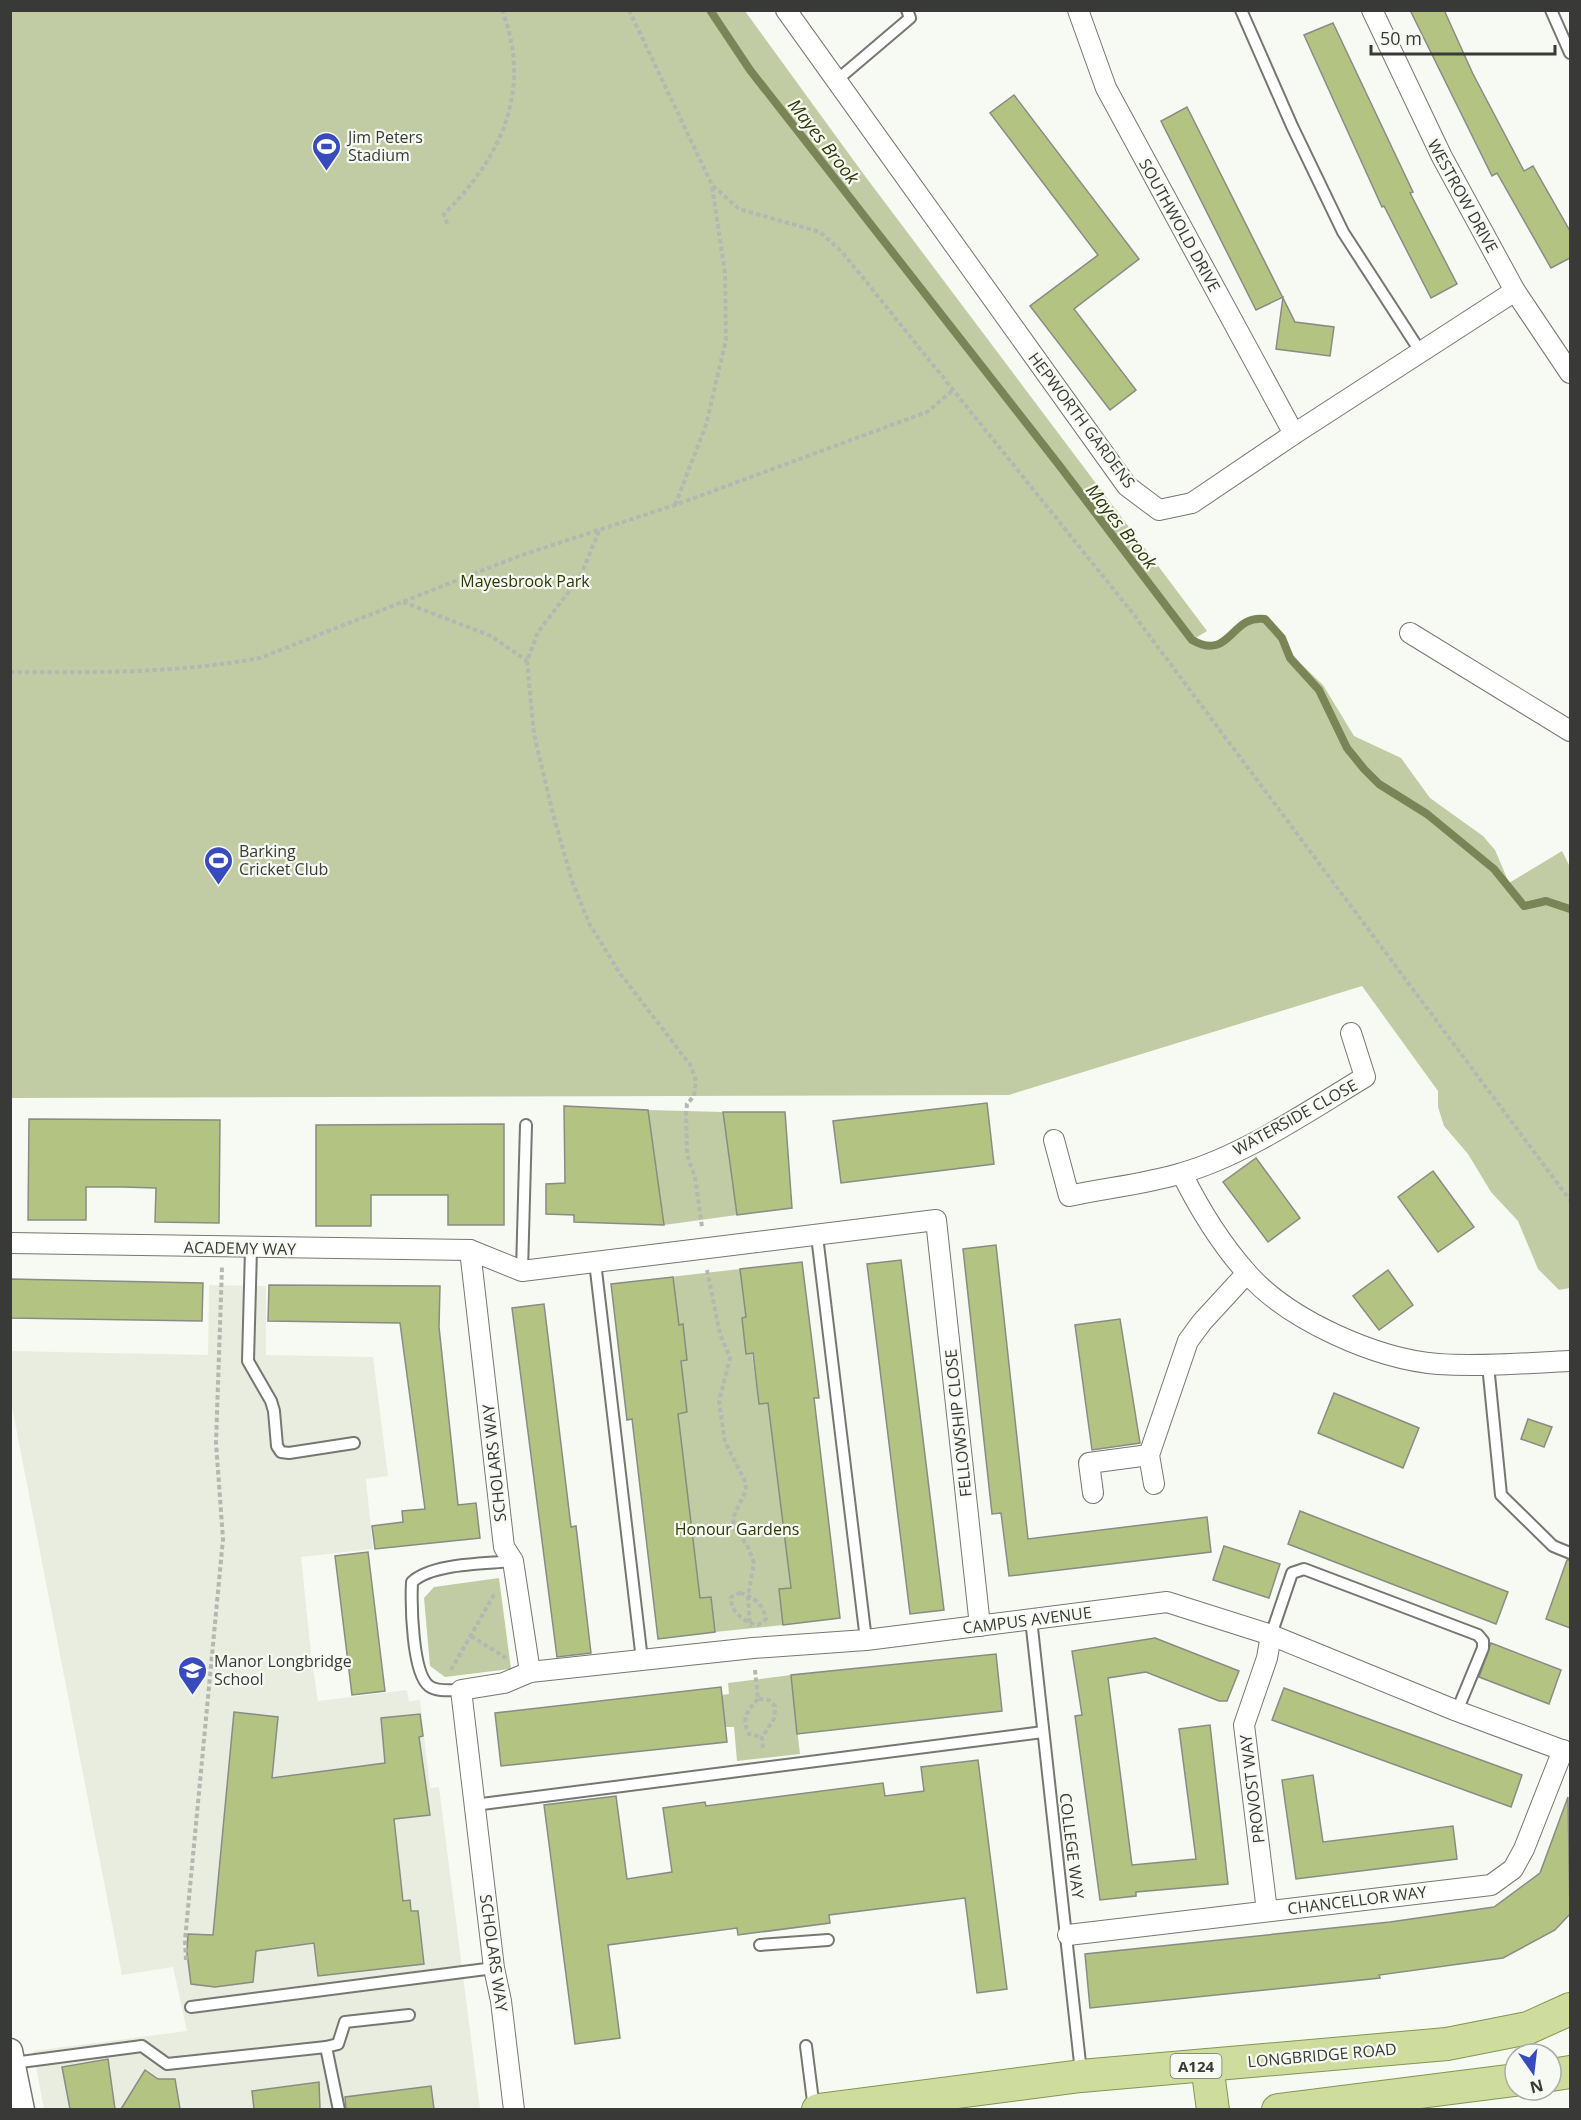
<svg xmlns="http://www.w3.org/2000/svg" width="1581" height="2120" viewBox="0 0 1581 2120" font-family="'Open Sans',sans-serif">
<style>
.built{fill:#e9eddf}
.green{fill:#c1cca5}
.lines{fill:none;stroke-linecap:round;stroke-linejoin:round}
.stream{stroke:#798557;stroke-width:8}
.building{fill:#b3c482;stroke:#898b84;stroke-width:1.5}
.service-casing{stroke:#757771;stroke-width:14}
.minor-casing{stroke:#757771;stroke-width:22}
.tertiary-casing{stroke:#757771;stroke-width:27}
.primary-casing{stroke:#84954f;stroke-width:34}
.path{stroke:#b5b7b1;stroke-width:4;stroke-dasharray:4.5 3;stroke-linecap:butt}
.service{stroke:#fff;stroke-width:10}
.minor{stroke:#fff;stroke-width:20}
.tertiary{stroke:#fff;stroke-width:24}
.primary{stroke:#cedd9d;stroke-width:32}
.labels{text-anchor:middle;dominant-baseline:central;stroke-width:4.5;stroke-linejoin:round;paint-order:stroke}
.shield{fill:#f7faf2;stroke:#72746f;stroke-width:1.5}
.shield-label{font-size:15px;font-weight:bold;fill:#393a37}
.poi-label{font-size:16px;fill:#393a37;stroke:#f7faf2;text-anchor:start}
.street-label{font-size:16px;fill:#393a37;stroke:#f7faf2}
.park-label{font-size:16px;fill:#2e3804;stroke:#f7faf2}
.water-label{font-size:18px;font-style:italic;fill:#2f3906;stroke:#f7faf2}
</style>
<rect width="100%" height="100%" fill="#f7faf2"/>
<path class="built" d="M209 1285 266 1286V1355L373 1357 388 1476 366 1479 373 1549 301 1557 311 1654 318 1701 407 1690 409 1701 420 1700 430 1788 439 1787 480 2109H44L33 2051 187 2031 173 1967 122 1975 11 1402 10 1351 208 1355Z"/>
<g class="green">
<path d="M10 11H745L862 172 1207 631 1194 639C1225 660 1230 613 1264 615L1282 634 1295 658 1323 685 1354 736 1401 758 1430 798 1483 836 1495 850 1509 883 1562 851 1570 867V1288L1559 1290 1538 1269 1518 1221 1491 1192 1468 1154 1444 1126 1438 1107V1091L1362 986 1009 1095 11 1098Z"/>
<path d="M648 1110 723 1112 737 1215 664 1225Z"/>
<path d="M740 1269 759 1404 768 1403 791 1588 779 1590 783 1625 715 1632 711 1597 700 1598 678 1414 681 1361 687 1359 683 1325H679L670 1277Z"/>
<path d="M499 1578 511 1669 445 1677 430 1666 424 1598 434 1587Z"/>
<path d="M791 1675 800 1754 737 1761 734 1727H725L722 1695 729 1694 728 1683Z"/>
</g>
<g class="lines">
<path class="stream" d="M710 10 750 70 1059 465 1192 640C1231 662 1230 614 1265 619L1282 638 1290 658 1319 690 1347 748 1364 769 1379 784 1427 814 1494 869 1524 906 1546 901 1570 909"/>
</g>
<g class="building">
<path d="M1410 10H1444L1473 74 1524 171 1533 166 1570 231V258L1551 268 1497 173 1492 176Z"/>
<path d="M1333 23 1413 192 1410 193 1457 284 1431 298 1384 206 1382 207 1304 35Z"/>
<path d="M1014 95 1139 259 1074 309 1136 390 1110 410 1030 306 1098 255 990 113Z"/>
<path d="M1187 107 1295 322 1334 327 1330 356 1276 349 1283 297 1256 310 1161 121Z"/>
<path d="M987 1103 994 1164 841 1183 833 1121Z"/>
<path d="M564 1106 648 1110 664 1225 574 1222V1215L546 1214V1184L565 1183Z"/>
<path d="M723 1112H785L792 1208 737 1215Z"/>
<path d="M29 1119 220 1120 219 1223 155 1222 156 1188 123 1187H86V1220H28Z"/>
<path d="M504 1124V1225H448V1195H371V1226H316V1125Z"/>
<path d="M1256 1158 1300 1218 1268 1242 1223 1182Z"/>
<path d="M1433 1171 1474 1227 1438 1252 1398 1197Z"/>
<path d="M996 1245 1028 1539 1207 1517 1211 1552 1009 1576 1001 1513 992 1514 963 1249Z"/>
<path d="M901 1260 944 1610 910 1614 867 1264Z"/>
<path d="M802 1262 819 1398H814L840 1618 783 1625 779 1589 791 1588 768 1403 759 1404 753 1353 746 1354 742 1318 746 1317 740 1269Z"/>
<path d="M1388 1270 1413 1305 1379 1330 1353 1296Z"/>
<path d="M673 1277 679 1325 683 1324 687 1360 681 1361 687 1412 678 1414 700 1598 711 1597 715 1632 658 1639 632 1419 627 1420 611 1284Z"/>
<path d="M10 1279 203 1283 202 1321 10 1318Z"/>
<path d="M269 1285 440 1286 439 1327 458 1505 476 1503 480 1538 375 1549 372 1526 403 1522 402 1511 425 1509 400 1323 268 1321Z"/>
<path d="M544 1304 571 1527 576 1526 591 1653 557 1657 512 1308Z"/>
<path d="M1120 1319 1140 1443 1092 1450 1075 1325Z"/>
<path d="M1334 1393 1419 1428 1403 1468 1318 1433Z"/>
<path d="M1528 1419 1552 1427 1544 1447 1521 1439Z"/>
<path d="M1300 1511 1508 1592 1496 1624 1288 1544Z"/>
<path d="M1224 1546 1280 1564 1269 1598 1213 1580Z"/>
<path d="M368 1552 385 1691 352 1695 335 1556Z"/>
<path d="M1567 1560H1570V1628L1546 1619Z"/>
<path d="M1155 1638 1239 1671 1227 1701H1219L1146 1672 1108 1678 1132 1865 1196 1859 1179 1729 1210 1725 1228 1884 1136 1892V1896L1100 1900 1075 1716 1082 1715 1072 1651Z"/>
<path d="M1491 1643 1561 1670 1549 1704 1479 1677Z"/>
<path d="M996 1654 1002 1711 797 1734 791 1675Z"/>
<path d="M721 1687 727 1742 501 1766 495 1713Z"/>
<path d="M1284 1688 1522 1775 1511 1807 1272 1720Z"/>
<path d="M234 1712 278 1717 272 1778 385 1763 381 1718 420 1714 423 1736 419 1737 430 1815 394 1819 403 1901 410 1900 411 1911H418L424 1964 318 1976 314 1943 256 1951 253 1982 215 1987 191 1984 187 1953 188 1934 213 1935Z"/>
<path d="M978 1760 1007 1989 977 1993 965 1898 829 1915 830 1923 738 1935 737 1928 608 1945 620 2038 575 2044 544 1805 616 1796 627 1879 672 1872 663 1808 705 1802 706 1806 883 1783 885 1796 924 1791 921 1767Z"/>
<path d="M1313 1775 1323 1842 1453 1826 1457 1859 1296 1879 1282 1780Z"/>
<path d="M1568 1797 1570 1914 1555 1930 1503 1958 1379 1975 1380 1978 1090 2008 1085 1954 1390 1922 1494 1907 1540 1873Z"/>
<path d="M108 2059 115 2109H70L62 2067Z"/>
<path d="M145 2070 158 2079H175L180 2109H121Z"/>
<path d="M319 2082 320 2109H254L252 2091Z"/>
<path d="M431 2086 434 2109H346L345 2097Z"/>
</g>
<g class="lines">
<defs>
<g id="service">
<path d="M1241 10 1292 126 1343 232 1420 351"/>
<path d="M1551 10 1570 53"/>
<path d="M837 80 910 18 907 10"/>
<path d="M817 1236 866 1640"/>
<path d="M251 1249 248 1361 271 1401 274 1411 277 1446 281 1452 289 1453 354 1443"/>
<path d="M595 1262 642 1660"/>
<path d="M522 1271 526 1125"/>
<path d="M1488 1365 1501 1495 1553 1546 1570 1553"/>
<path d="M1031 1619 1081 2072"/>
<path d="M1271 1635 1292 1573 1304 1569 1478 1635 1483 1641V1648L1457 1711"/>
<path d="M461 1690C451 1690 437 1692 429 1686 412 1673 411 1604 412 1582 432 1563 485 1564 513 1561"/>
<path d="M474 1805 1043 1732"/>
<path d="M760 1945 828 1940"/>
<path d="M191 2007 494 1968"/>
<path d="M806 2046 814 2109"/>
<path d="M13 2063 142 2046 167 2064 326 2047"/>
<path d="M339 2110 326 2047 338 2044 345 2022 409 2015"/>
</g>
<g id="minor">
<path d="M786 10 1127 486 1159 510 1192 503 1294 434 1515 291"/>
<path d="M1078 10 1106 88 1294 434"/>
<path d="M1372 10 1442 157 1515 291 1570 373"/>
<path d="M1410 633 1570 731"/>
<path d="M1054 1140 1069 1196C1106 1188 1146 1184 1182 1173 1243 1156 1310 1110 1365 1077L1351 1033"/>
<path d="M1182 1174C1199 1208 1221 1244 1247 1273 1288 1320 1376 1359 1438 1364 1482 1367 1527 1363 1570 1361"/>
<path d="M10 1243 470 1250 522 1271 936 1220 980 1626"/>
<path d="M470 1250 504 1547 513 1561 530 1672"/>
<path d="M1154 1484 1149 1455 1188 1341 1202 1322 1247 1273"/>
<path d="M1093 1493 1089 1463 1149 1455"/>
<path d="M1267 1911 1244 1725 1267 1658 1271 1635"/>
<path d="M1068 1935 1491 1885 1513 1869 1524 1849 1563 1750"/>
<path d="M514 2110 501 2001 494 1968 461 1690 504 1683 530 1672 753 1648 866 1640 1167 1602 1271 1635 1457 1711 1570 1753"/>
</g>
<path id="tertiary" d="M10 2051 22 2110"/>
<g id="primary">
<path d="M1207 2065 1213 2110"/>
<path d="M1551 2075 1570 2072"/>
<path d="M818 2110 1081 2076 1447 2044 1528 2028 1570 2009"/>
<path d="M1278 2110 1515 2080"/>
</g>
</defs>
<use href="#service" class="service-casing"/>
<use href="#minor" class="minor-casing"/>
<use href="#tertiary" class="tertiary-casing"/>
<use href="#primary" class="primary-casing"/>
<g class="path">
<path d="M629 10 712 185 739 209 820 232 843 253 1131 611 1570 1200"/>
<path d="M447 224 444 214C501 158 533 90 502 10"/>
<path d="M675 505 706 425 726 340 725 273 712 186"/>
<path d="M599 531 580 577 538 632 527 661 534 734 553 814 572 881 589 923 619 972 691 1066 696 1081 694 1096 687 1104 686 1115 687 1155 695 1177 702 1227"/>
<path d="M403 602 491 636 527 661"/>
<path d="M10 672C92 673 179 673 260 658L519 556 675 505 927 412 952 391"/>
<path d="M707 1270 720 1334 730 1358 719 1401 725 1442 745 1481 746 1490 733 1518 734 1528 747 1545 754 1563 748 1595 750 1627"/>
<path d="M740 1593C754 1597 763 1604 766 1619L758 1625C744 1622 730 1612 731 1597Z"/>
<path d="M471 1636 506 1658"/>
<path d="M451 1670 495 1593"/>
<path d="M755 1670 758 1699 769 1700 775 1706 774 1719 762 1737 763 1751"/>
<path d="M758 1699C747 1711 741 1719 749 1734L762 1737"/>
<path d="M186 1960 185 1940 223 1539 216 1443 222 1267"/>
</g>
<use href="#service" class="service"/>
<use href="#minor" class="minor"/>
<use href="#tertiary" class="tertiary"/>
<use href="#primary" class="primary"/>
</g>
<defs>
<symbol id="stadium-pin" viewBox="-11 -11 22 30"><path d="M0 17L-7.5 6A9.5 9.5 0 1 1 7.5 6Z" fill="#384bbe" stroke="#f7faf2"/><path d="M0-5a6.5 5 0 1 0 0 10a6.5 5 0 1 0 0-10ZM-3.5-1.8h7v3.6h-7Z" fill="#fff"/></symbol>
<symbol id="school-pin" viewBox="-11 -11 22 30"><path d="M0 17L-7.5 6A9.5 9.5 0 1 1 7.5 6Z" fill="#384bbe" stroke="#f7faf2"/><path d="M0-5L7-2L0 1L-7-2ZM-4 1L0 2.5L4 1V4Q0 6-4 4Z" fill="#fff"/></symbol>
</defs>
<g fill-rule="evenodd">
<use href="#stadium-pin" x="310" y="130" width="33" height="45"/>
<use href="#stadium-pin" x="202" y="844" width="33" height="45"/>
<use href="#school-pin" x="176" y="1654" width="33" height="45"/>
</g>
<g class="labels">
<rect class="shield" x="1170.5" y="2054" width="51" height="24" rx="4.5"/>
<g class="shield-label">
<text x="1196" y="2066">A124</text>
</g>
<g class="poi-label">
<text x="348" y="137">Jim Peters<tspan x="348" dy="18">Stadium</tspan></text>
<text x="239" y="851">Barking<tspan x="239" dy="18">Cricket Club</tspan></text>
<text x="214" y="1661">Manor Longbridge<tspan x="214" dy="18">School</tspan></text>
</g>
<g class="street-label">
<text transform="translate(1463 196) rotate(61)">WESTROW DRIVE</text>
<text transform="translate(1180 225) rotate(61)">SOUTHWOLD DRIVE</text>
<text transform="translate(1082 420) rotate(53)">HEPWORTH GARDENS</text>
<text transform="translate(1295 1117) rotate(-29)">WATERSIDE CLOSE</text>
<text transform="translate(240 1248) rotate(1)">ACADEMY WAY</text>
<text transform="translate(958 1423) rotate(-96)">FELLOWSHIP CLOSE</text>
<text transform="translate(494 1463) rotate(-96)">SCHOLARS WAY</text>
<text transform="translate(1027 1620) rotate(-7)">CAMPUS AVENUE</text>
<text transform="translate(1252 1789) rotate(-97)">PROVOST WAY</text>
<text transform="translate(1072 1846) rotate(83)">COLLEGE WAY</text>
<text transform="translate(1357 1900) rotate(-7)">CHANCELLOR WAY</text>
<text transform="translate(494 1953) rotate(82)">SCHOLARS WAY</text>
<text transform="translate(1322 2055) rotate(-5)">LONGBRIDGE ROAD</text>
</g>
<g class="park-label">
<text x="525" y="581">Mayesbrook Park</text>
<text x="737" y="1529">Honour Gardens</text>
</g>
<g class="water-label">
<text transform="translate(824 141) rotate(52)">Mayes Brook</text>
<text transform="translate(1122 526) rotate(52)">Mayes Brook</text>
</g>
</g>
<rect width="1581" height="2120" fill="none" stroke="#393a37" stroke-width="24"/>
<g transform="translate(1533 2072) rotate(166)"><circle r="28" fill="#f7faf2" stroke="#abada7" stroke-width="1.5"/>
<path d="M0-4.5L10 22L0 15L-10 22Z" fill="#384bbe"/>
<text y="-9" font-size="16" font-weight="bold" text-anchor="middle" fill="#393a37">N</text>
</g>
<path d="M1371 45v9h184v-9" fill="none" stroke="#393a37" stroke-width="3"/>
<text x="1380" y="45" font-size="18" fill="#393a37" stroke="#f7faf2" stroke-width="4.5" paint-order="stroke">50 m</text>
</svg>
